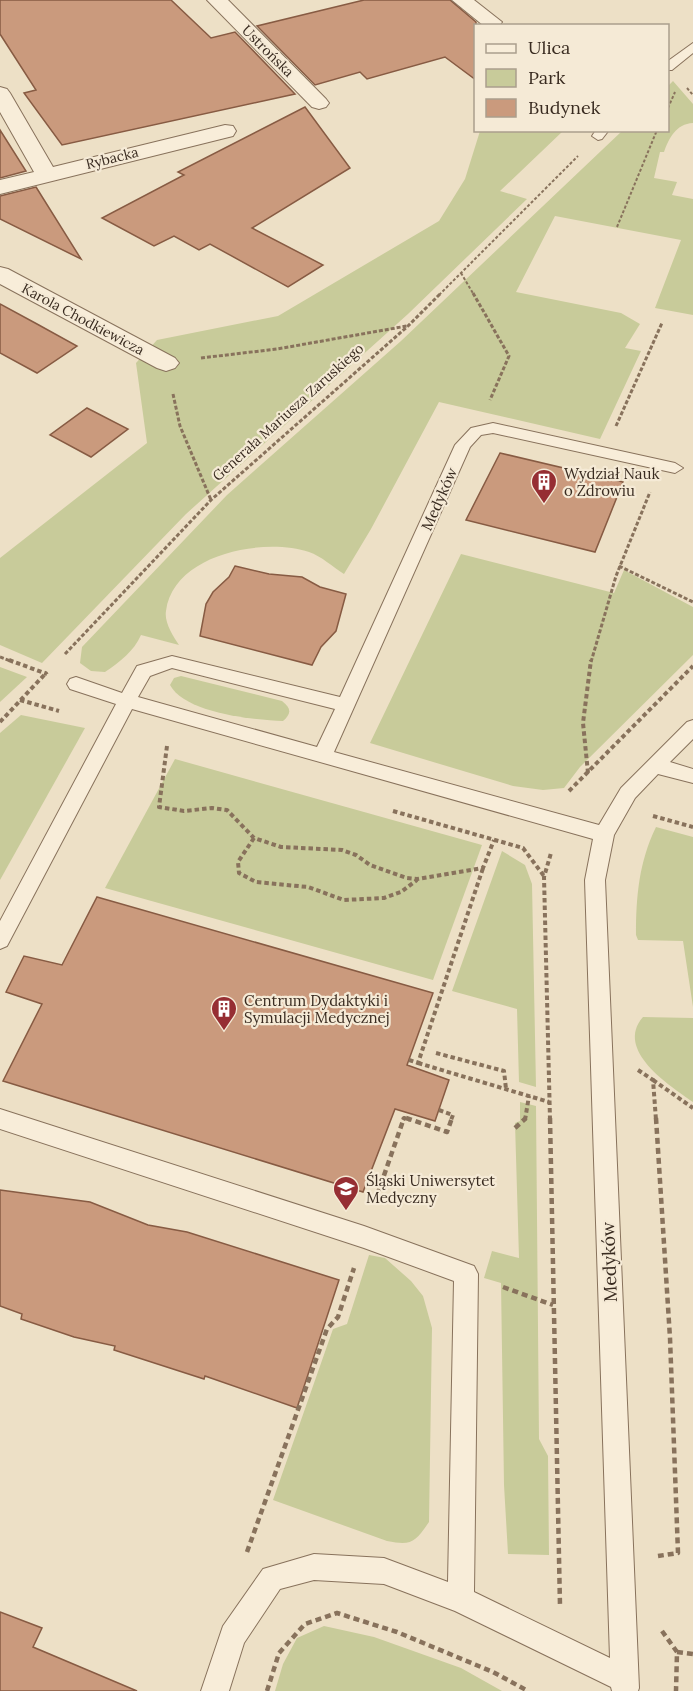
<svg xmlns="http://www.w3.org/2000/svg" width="693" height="1691" viewBox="0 0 693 1691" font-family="Lora,serif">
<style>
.green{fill:#c8cb9a}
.building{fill:#ca9a7d;stroke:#875b43;stroke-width:1.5}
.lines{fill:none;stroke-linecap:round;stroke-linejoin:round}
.lane-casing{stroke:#88725c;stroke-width:2}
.street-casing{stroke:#88725c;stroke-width:2}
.path-far3{stroke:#88725c;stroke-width:2;stroke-dasharray:3 2;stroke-linecap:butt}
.path-far2{stroke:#88725c;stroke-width:3;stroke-dasharray:4 2;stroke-linecap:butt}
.path-far1{stroke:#88725c;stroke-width:4;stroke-dasharray:4.5 3;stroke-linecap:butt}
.path{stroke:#88725c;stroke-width:4.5;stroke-dasharray:6 4;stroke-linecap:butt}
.lane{fill:#f8edd9;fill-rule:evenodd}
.street{fill:#f8edd9;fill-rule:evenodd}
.labels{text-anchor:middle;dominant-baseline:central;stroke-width:4.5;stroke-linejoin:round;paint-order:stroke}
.far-street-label{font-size:14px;fill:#392b20;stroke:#f5ead6}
.poi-label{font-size:15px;fill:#392b20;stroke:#f5ead6;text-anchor:start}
.street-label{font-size:15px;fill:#392b20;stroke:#f5ead6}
.near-street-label{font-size:18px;fill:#392b20;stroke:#f5ead6}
</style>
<rect width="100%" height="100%" fill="#ede0c6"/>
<g class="green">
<path d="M673 81 693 104V123C676 124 669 138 664 152H660L654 178 677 182 672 195 693 199V315L655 308 681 240 555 216 516 292 621 313 640 324 625 348 641 351 600 439 439 402 371 529 344 574C333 567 321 556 309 552 263 537 173 554 166 611 164 622 173 636 179 645L141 635C134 651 120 662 105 672L91 671 80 663 82 647 227 495 401 341 622 131 668 130V86Z"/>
<path d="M480 131H563L500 191 527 199 408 314 186 514 42 663 0 645V558L147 443 136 363 157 340 278 316 439 221 465 179Z"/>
<path d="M461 554 614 593 624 570 693 607V655L580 767 564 788 543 790 513 786 370 743Z"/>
<path d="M0 667 27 677 0 702Z"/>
<path d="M181 676 282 701C291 708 292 713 283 721 253 720 185 713 170 685L174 678Z"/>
<path d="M21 715 85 728 0 880V733Z"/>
<path d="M175 759 482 845 433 980 105 888Z"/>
<path d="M656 827 693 837V1007L683 941 638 940 636 935C636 896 639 862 656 827Z"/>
<path d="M502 851 525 865 532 884 536 1087 519 1082 517 1009 452 991Z"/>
<path d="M643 1017 693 1018V1102C670 1086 614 1050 643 1017Z"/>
<path d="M520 1102 536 1106 539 1439 548 1456 549 1555 508 1554 504 1485 501 1283 484 1278 492 1251 519 1258 515 1123 520 1121Z"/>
<path d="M369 1255 385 1258 411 1281 423 1296 432 1328 429 1522C415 1542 412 1546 387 1541L273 1500 333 1329 347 1324Z"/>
<path d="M324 1626 374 1637 461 1668 502 1691H275L283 1664 297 1638Z"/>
</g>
<g class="building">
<path d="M0 0H171L211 38 235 32 295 94 62 145 24 93 36 90 0 34Z"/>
<path d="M364 0H450L476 22V80L445 57 367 79 360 72 315 85 257 26Z"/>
<path d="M305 107 350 168 252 228 323 265 288 287 210 244 199 250 174 236 154 246 102 218 184 175 178 172Z"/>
<path d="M0 130 26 171 0 178Z"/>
<path d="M36 187 81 259 0 219V196Z"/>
<path d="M0 304 37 324 77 346 37 373 0 353Z"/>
<path d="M87 408 128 429 91 457 50 435Z"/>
<path d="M500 453 623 482 595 552 466 520Z"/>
<path d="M235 566 269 574 302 577 320 587 346 594 336 631 321 647 312 665 200 636 206 604 213 592 229 577Z"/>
<path d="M97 897 433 993 407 1065 449 1080 435 1121 395 1109 363 1192 3 1081 42 1004 6 992 24 956 62 965Z"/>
<path d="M0 1190 90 1202 148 1225 187 1232 339 1280 297 1408 205 1376 204 1379 114 1350 115 1346 74 1337 21 1319 22 1314 0 1306Z"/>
<path d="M0 1612 42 1628 33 1647 137 1691H0Z"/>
</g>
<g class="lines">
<defs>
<g id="lane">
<path d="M693 43V53L672 70H668V61Z"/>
<path d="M596 130H609L602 139 598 140 592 136Z"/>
<path d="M493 423 675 463 683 468 675 473 493 433 481 435 470 447 334 752 599 825 621 788 687 722 693 720V739L670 762 693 769V783L658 774 635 798 614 835 605 880 639 1688 638 1691H612L611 1687 455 1611 384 1584 314 1580 280 1589 244 1643 229 1691H201L223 1626 263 1569 314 1554 384 1558 448 1582 454 1281 364 1248 0 1129V1109L364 1226 474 1266 478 1274 474 1592 610 1658 585 880 593 839 132 709 7 946 0 949V921L116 704 70 689 67 684 70 679 76 677 122 693 137 666 172 656 340 697 455 445 471 428ZM172 668 335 709 317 747 138 697 150 676Z"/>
</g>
<g id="street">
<path d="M207 0H228L326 99 329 103 326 107 319 109 312 107Z"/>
<path d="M452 0H474L502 22 499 26H484Z"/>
<path d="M0 87 7 89 10 93 53 167 225 125 233 126 236 131 233 136 0 194V180L34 172 0 112Z"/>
<path d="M0 267 8 269 175 358 179 363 175 368 166 371 157 368 0 284Z"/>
</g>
</defs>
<use href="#lane" class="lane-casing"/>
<use href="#street" class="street-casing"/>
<g class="path-far3">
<path d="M687 88 693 95"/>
<path d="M668 108 675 92"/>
<path d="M617 227 657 130"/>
<path d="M461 273 474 295"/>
<path d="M439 295 578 156"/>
</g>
<g class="path-far2">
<path d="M473 293 509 356 490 400"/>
<path d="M201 358 277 349 407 326"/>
<path d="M173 394 180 426 211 500"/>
<path d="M616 426 662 323"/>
<path d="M619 566 693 602"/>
<path d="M65 654 211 500 408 326 441 293"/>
<path d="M0 657 13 662"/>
<path d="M591 662 616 576 650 492"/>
</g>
<g class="path-far1">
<path d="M9 660 47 674"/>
<path d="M20 700 59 711"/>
<path d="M0 722 47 672"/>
<path d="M167 746 159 807 184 811 212 808 227 810 254 838 281 847 342 850 356 855 370 865 407 878 417 879 483 868 494 840"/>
<path d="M588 773 583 723 591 660"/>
<path d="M569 791 693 666"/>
<path d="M393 811 523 848 544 876"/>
<path d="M653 816 693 827"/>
<path d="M254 838 238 862 239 873 256 882 308 887 344 900 384 898 401 892 417 880"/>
<path d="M436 1053 504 1071 506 1089"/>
<path d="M409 1060 418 1063 483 868"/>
<path d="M418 1063 549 1102"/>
<path d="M638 1070 653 1080 656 1120"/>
<path d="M653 1080 693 1108"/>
<path d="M439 1110 453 1115 451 1120"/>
<path d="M403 1120 404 1118 410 1120"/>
<path d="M525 1120 529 1096"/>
<path d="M550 1120 544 877 551 853"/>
</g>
<g class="path">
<path d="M406 1118 447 1132 452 1118"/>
<path d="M550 1118 560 1606"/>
<path d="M656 1118 670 1338 678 1553 658 1556"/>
<path d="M515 1128 526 1118"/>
<path d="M374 1204 404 1118"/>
<path d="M503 1287 553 1305"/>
<path d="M247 1552 327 1329 338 1317 354 1268"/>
<path d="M662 1631 677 1652 676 1691"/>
<path d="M677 1652 693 1654"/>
<path d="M267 1691 279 1653 305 1624 337 1613 397 1632 493 1672 528 1691"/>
</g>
<use href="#lane" class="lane"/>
<use href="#street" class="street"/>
</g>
<defs>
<symbol id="building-pin" viewBox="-11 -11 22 30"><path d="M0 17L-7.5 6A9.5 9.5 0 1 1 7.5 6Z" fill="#962e33" stroke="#f5ead6"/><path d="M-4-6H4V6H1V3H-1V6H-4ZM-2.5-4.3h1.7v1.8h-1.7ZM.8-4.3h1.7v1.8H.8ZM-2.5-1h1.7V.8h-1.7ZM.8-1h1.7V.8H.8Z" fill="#fff"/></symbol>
<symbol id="university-pin" viewBox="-11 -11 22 30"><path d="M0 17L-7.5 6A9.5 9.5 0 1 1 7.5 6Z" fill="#962e33" stroke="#f5ead6"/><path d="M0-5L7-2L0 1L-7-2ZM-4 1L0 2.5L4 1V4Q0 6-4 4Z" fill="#fff"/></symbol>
</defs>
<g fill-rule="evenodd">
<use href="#building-pin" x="529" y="467" width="30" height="40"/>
<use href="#building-pin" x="209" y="994" width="30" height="40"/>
<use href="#university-pin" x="331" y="1174" width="30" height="40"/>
</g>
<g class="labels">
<g class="far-street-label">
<text transform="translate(268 51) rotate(45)">Ustrońska</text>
<text transform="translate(112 158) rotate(-14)">Rybacka</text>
<text transform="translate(83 319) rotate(28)">Karola Chodkiewicza</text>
<text transform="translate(288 412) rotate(-42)">Generała Mariusza Zaruskiego</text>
</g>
<g class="poi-label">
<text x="564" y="473">Wydział Nauk<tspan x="564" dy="17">o Zdrowiu</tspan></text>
<text x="244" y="1000">Centrum Dydaktyki i<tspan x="244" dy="17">Symulacji Medycznej</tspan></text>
<text x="366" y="1180">Śląski Uniwersytet<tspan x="366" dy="17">Medyczny</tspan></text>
</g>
<g class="street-label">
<text transform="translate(439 499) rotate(-66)">Medyków</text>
</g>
<g class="near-street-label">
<text transform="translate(609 1262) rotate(-92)">Medyków</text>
</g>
</g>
<rect x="474" y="24" width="195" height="108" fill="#f5ead6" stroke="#aa9e8d" stroke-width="1.5"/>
<rect x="486" y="44" width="30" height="9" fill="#f8edd9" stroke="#aa9e8d" stroke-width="1.5"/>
<text x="528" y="54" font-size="18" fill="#392b20">Ulica</text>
<rect x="486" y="69" width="30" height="18" fill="#c8cb9a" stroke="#aa9e8d" stroke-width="1.5"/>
<text x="528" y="84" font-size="18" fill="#392b20">Park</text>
<rect x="486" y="99" width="30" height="18" fill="#ca9a7d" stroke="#aa9e8d" stroke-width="1.5"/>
<text x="528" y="114" font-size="18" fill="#392b20">Budynek</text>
</svg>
